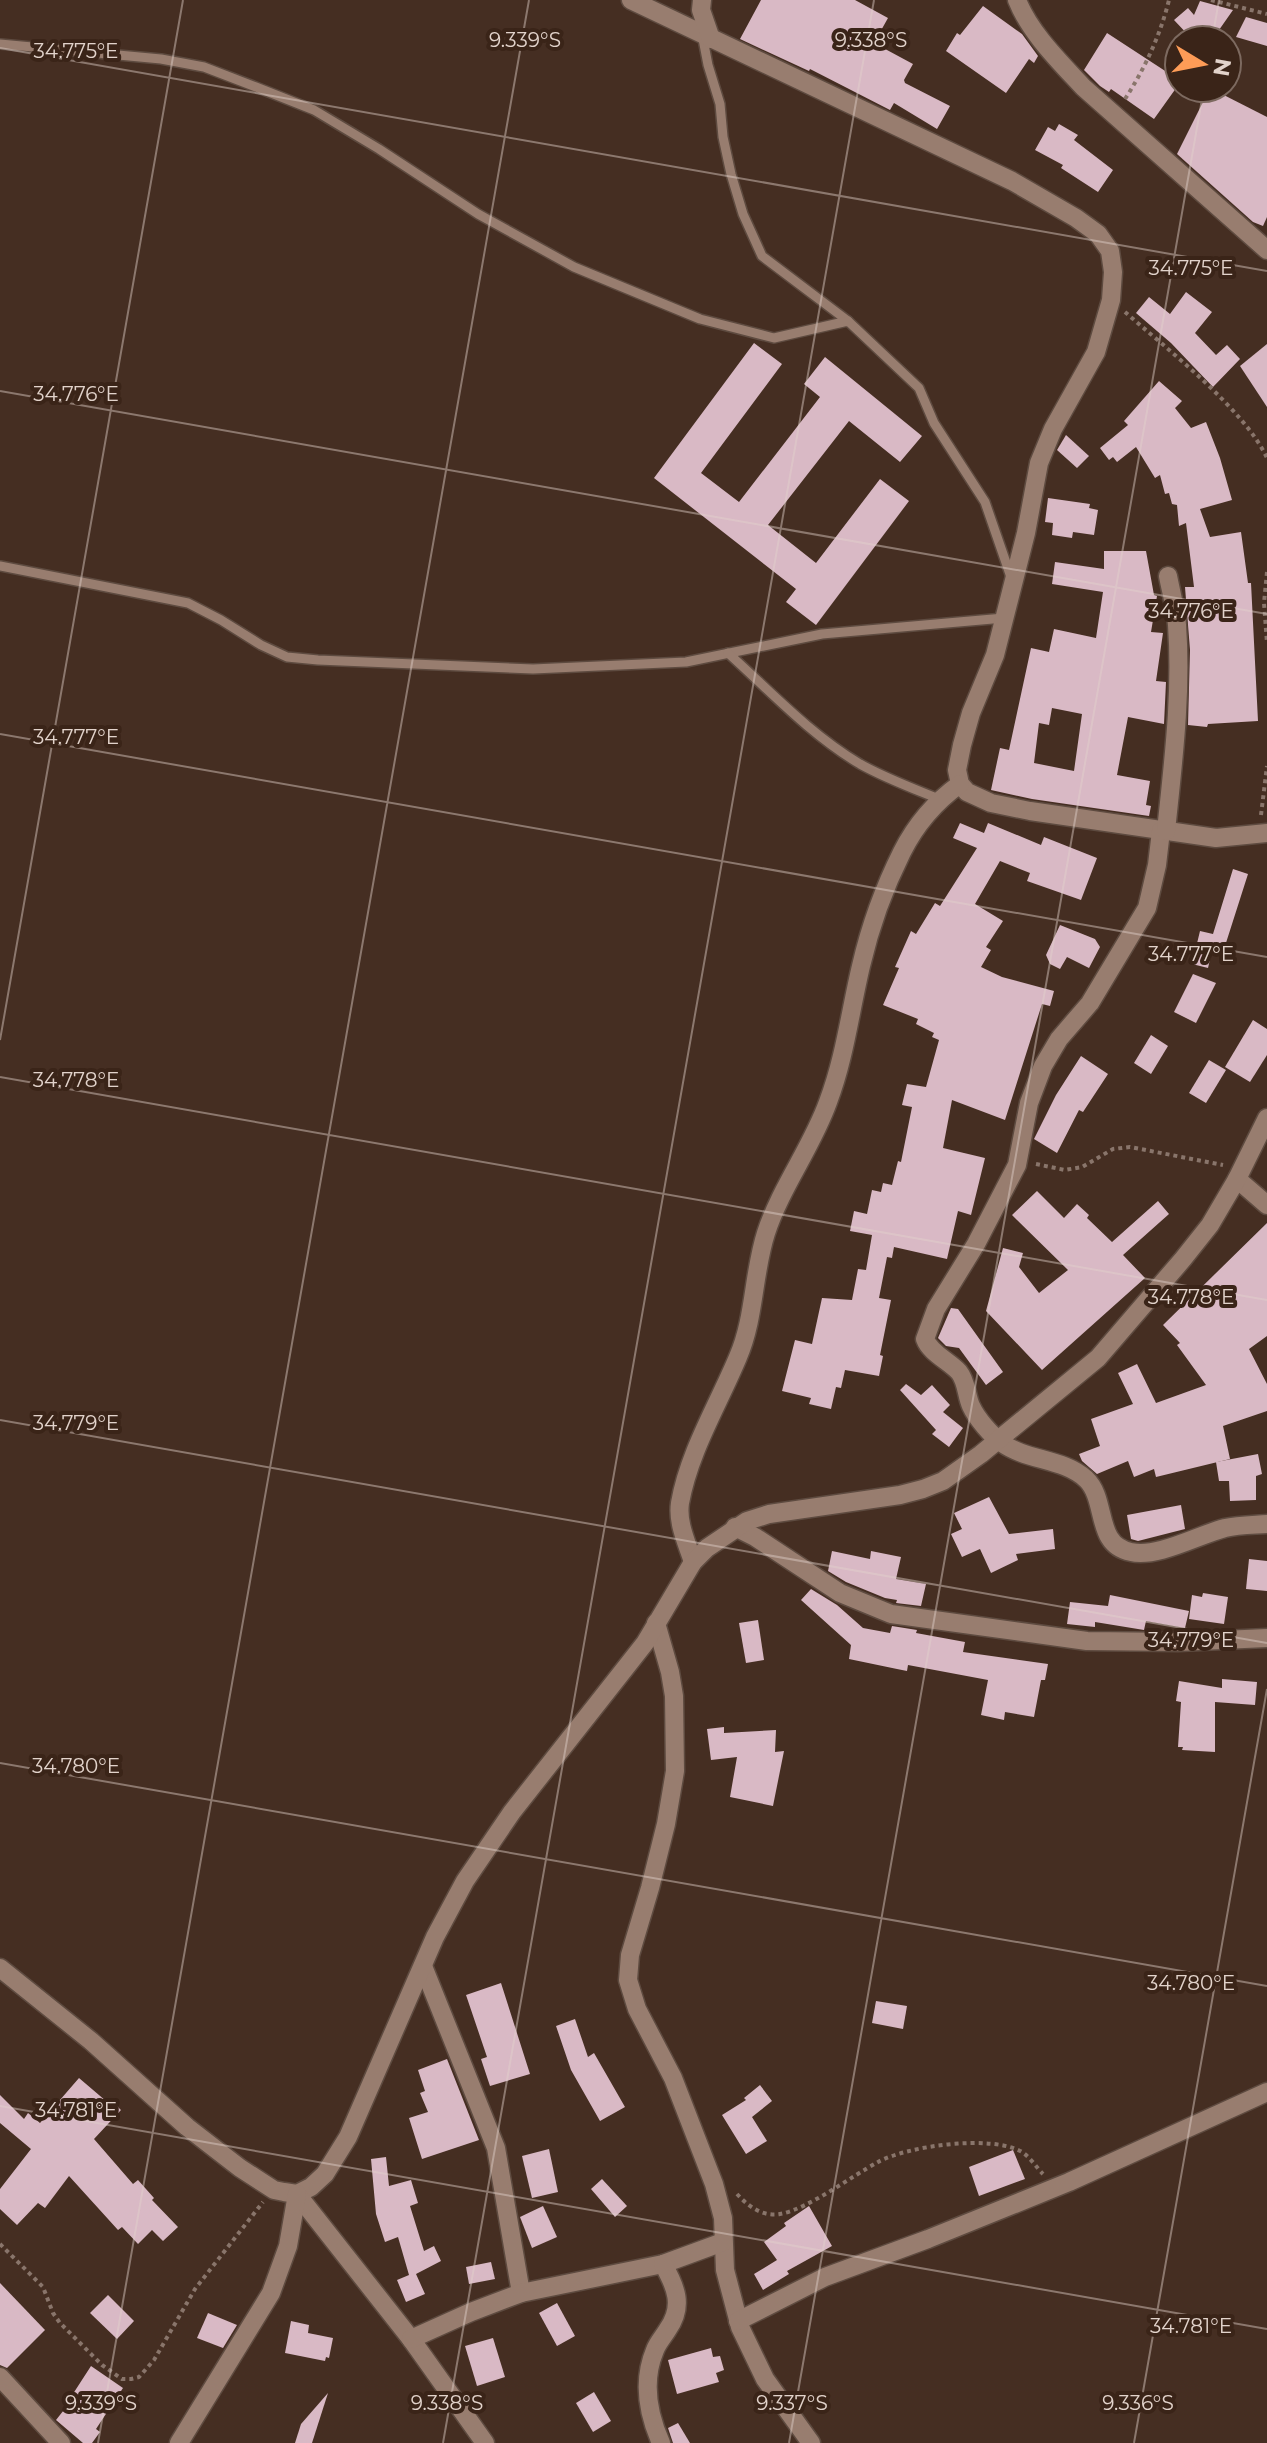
<svg xmlns="http://www.w3.org/2000/svg" width="1267" height="2443" viewBox="0 0 1267 2443" font-family="Montserrat,sans-serif">
<style>
.building{fill:#d9b9c5;fill-rule:evenodd}
.lines{fill:none;stroke-linecap:round;stroke-linejoin:round}
.lane-casing{stroke:#5e4b40;stroke-width:12}
.street-casing{stroke:#5e4b40;stroke-width:21}
.path{stroke:#89756b;stroke-width:4;stroke-dasharray:4 4;stroke-linecap:butt}
.lane{stroke:#987d6f;stroke-width:9}
.street{stroke:#987d6f;stroke-width:18}
.ticks{fill:none;stroke:#e2d3cb;stroke-width:2;stroke-opacity:0.45}
.ticks-label{font-size:20px;text-anchor:middle;fill:#e2d3cb;stroke:#3a2418;stroke-width:8;stroke-linejoin:round;paint-order:stroke}
</style>
<rect width="100%" height="100%" fill="#452e22"/>
<g class="building">
<path d="M761 0H855L888 18 874 43 913 64 904 80 905 83 950 106 937 129 894 103 890 110 810 69 809 71 740 39Z"/>
<path d="M1200 1 1233 10 1212 40 1191 38 1174 20 1188 8 1194 15Z"/>
<path d="M983 6 1022 34 1038 56 1034 63 1029 59 1006 93 946 51 957 33 960 35Z"/>
<path d="M1246 17 1267 23V46L1236 37Z"/>
<path d="M1107 33 1179 80V84L1154 119 1111 89 1109 92 1100 86 1084 70Z"/>
<path d="M1210 88 1267 117V217L1263 226 1253 222 1177 154Z"/>
<path d="M1059 124 1078 135 1074 140 1113 170 1098 192 1061 168 1063 165 1035 150 1048 127 1055 131Z"/>
<path d="M1186 292 1212 312 1195 333 1216 355 1227 345 1240 359 1213 387 1171 343 1136 313 1149 297 1170 314Z"/>
<path d="M754 343 782 364 701 473 739 502 820 397 804 384 825 357 922 436 900 462 849 421 768 525 816 563 880 479 909 501 816 625 786 602 796 589 654 478Z"/>
<path d="M1267 344V407L1240 366Z"/>
<path d="M1159 381 1182 401 1175 408 1191 428 1206 422 1220 458 1232 500 1200 509 1210 537 1241 532 1248 583H1251L1258 721 1208 724 1207 727 1188 725 1190 650 1185 587H1194L1186 523 1179 526 1177 505 1172 504 1169 493 1165 494 1160 475 1155 478 1136 447 1117 462 1113 457 1109 460 1100 448 1128 425 1124 421Z"/>
<path d="M1066 435 1089 456 1077 468 1057 450Z"/>
<path d="M1048 498 1090 504 1089 508 1098 510 1094 535 1073 532 1072 538 1052 535 1053 523 1045 522Z"/>
<path d="M1104 551H1146L1154 595 1157 596 1151 632 1163 633 1156 681 1166 682 1164 724 1128 717 1117 775 1150 781 1146 805 1151 806 1149 816 1032 799 991 790 1000 748 1009 750 1031 648 1049 652 1054 629 1096 638 1103 592 1052 584 1055 562 1104 569ZM1052 708 1082 714 1074 771 1034 763 1039 723 1049 725Z"/>
<path d="M960 823 984 833 988 823 1041 845 1044 837 1097 858 1081 900 1027 881 1030 873 1000 861 975 904 1003 921 986 947 991 950 981 967 1002 977 1054 991 1050 1006 1042 1004 1005 1120 952 1100 943 1148 985 1158 971 1215 958 1211 947 1259 894 1247 892 1258 887 1257 879 1298 891 1300 880 1355 883 1356 879 1376 845 1370 841 1388 836 1387 831 1409 809 1404 811 1398 782 1391 795 1340 812 1344 822 1298 852 1300 858 1269 866 1270 872 1235 850 1231 854 1211 867 1214 872 1190 881 1192 883 1183 892 1185 898 1161 901 1162 912 1107 902 1105 907 1084 926 1087 939 1040 932 1037 934 1033 916 1024 918 1019 883 1005 899 968 895 967 911 931 916 934 935 903 940 906 977 848 953 838Z"/>
<path d="M1233 869 1248 874 1225 946 1214 942 1208 968 1192 964 1200 931 1213 934Z"/>
<path d="M1060 925 1095 939 1100 947 1089 968 1067 957 1060 969 1050 964 1046 955Z"/>
<path d="M1193 974 1216 983 1196 1023 1174 1012Z"/>
<path d="M1253 1020 1267 1029V1055L1250 1082 1225 1067Z"/>
<path d="M1151 1035 1168 1046 1151 1074 1134 1063Z"/>
<path d="M1081 1056 1108 1074 1083 1112 1079 1110 1057 1153 1034 1139 1056 1095Z"/>
<path d="M1209 1060 1226 1070 1206 1103 1189 1093Z"/>
<path d="M1037 1191 1064 1218 1077 1204 1089 1215 1087 1218 1112 1242 1158 1201 1169 1214 1123 1255 1145 1278 1042 1370 986 1311 1003 1248 1023 1253 1019 1267 1039 1293 1068 1270 1012 1215Z"/>
<path d="M1267 1223V1336L1249 1349 1267 1384V1411L1223 1426 1230 1459 1156 1477 1154 1469 1134 1477 1128 1461 1097 1474 1082 1461 1079 1454 1100 1446 1091 1419 1133 1404 1118 1373 1137 1364 1156 1403 1206 1385 1177 1345 1180 1343 1163 1325Z"/>
<path d="M951 1308 958 1309 1003 1372 986 1385 959 1348 946 1346 938 1338Z"/>
<path d="M906 1384 921 1395 932 1385 950 1405 943 1412 963 1428 949 1447 932 1434 936 1430 900 1390Z"/>
<path d="M1258 1454 1262 1474 1256 1476V1500L1230 1501 1229 1481H1219L1216 1462Z"/>
<path d="M989 1497 1009 1534 1053 1529 1055 1549 1016 1554 1018 1560 991 1573 980 1549 962 1557 951 1534 962 1529 954 1513Z"/>
<path d="M1181 1505 1185 1529 1138 1541 1131 1539 1127 1515Z"/>
<path d="M832 1551 870 1559 871 1551 901 1557 896 1579 926 1584 921 1606 896 1603 897 1600 885 1598 846 1582 828 1571Z"/>
<path d="M1249 1559 1267 1561V1591L1246 1589Z"/>
<path d="M811 1589 837 1605 863 1628 890 1633 892 1626 917 1630 916 1633 965 1642 963 1652 1048 1664 1045 1680H1041L1034 1717 1005 1712 1004 1720 981 1715 988 1680 908 1665 907 1671 897 1669 849 1659 851 1645 801 1600Z"/>
<path d="M1203 1593 1228 1597 1224 1624 1189 1619 1192 1595 1202 1597Z"/>
<path d="M1110 1595 1189 1611 1185 1628 1146 1621 1144 1630 1095 1622V1627L1067 1624 1070 1602 1108 1606Z"/>
<path d="M758 1620 764 1660 746 1663 739 1623Z"/>
<path d="M1222 1679 1257 1682 1255 1705 1215 1702V1752L1182 1750 1183 1747H1178L1181 1702 1176 1701 1179 1681 1222 1688Z"/>
<path d="M724 1727V1733L776 1730 775 1752 784 1751 773 1806 730 1797 737 1757 711 1760 707 1729Z"/>
<path d="M501 1983 530 2074 490 2086 481 2059 487 2057 466 1995Z"/>
<path d="M876 2001 907 2006 903 2029 872 2023Z"/>
<path d="M575 2019 588 2057 594 2053 625 2107 600 2121 571 2070 556 2026Z"/>
<path d="M447 2059 479 2140 422 2159 409 2118 428 2112 420 2093 425 2091 418 2070Z"/>
<path d="M79 2078 106 2101 109 2098 121 2110 94 2139 133 2184 138 2180 154 2198 152 2200 178 2227 163 2241 152 2230 138 2244 122 2227 118 2230 69 2176 45 2208 38 2203 17 2225 0 2209V2189L31 2149 0 2123V2095L24 2119 28 2113 40 2123Z"/>
<path d="M760 2085 772 2101 752 2117 767 2141 746 2154 722 2115 746 2100 744 2098Z"/>
<path d="M549 2149 558 2192 532 2198 522 2156Z"/>
<path d="M1013 2150 1025 2179 979 2196 969 2167Z"/>
<path d="M386 2157 389 2186 411 2180 418 2203 410 2206 424 2251 434 2246 441 2261 416 2274 425 2294 406 2302 397 2280 409 2275 398 2237 385 2242 376 2214 371 2159Z"/>
<path d="M602 2179 627 2206 615 2217 591 2189Z"/>
<path d="M543 2206 557 2237 532 2248 520 2217Z"/>
<path d="M809 2206 832 2246 787 2271 789 2274 763 2290 754 2274 777 2260 764 2242 786 2226 784 2223Z"/>
<path d="M491 2262 495 2279 469 2284 466 2267Z"/>
<path d="M0 2283 45 2330 7 2368 0 2365Z"/>
<path d="M108 2295 134 2321 117 2339 90 2313Z"/>
<path d="M557 2303 575 2336 557 2346 539 2313Z"/>
<path d="M208 2313 237 2325 223 2348 197 2338Z"/>
<path d="M291 2321 309 2325 308 2333 333 2338 329 2358 326 2357 325 2361 285 2353Z"/>
<path d="M493 2338 505 2377 477 2386 465 2346Z"/>
<path d="M711 2348 713 2357 720 2356 724 2370 716 2373 719 2382 677 2394 668 2360Z"/>
<path d="M91 2366 123 2388 96 2429 100 2432 92 2443H83L56 2420 71 2401 69 2400Z"/>
<path d="M594 2392 611 2421 593 2432 576 2403Z"/>
<path d="M328 2393 312 2443H295L301 2424Z"/>
<path d="M678 2423 690 2443H673L668 2428Z"/>
</g>
<g class="lines">
<defs>
<g id="lane">
<path d="M702 34 708 65 720 104 723 137 731 174 743 214 762 256 848 321"/>
<path d="M0 44 161 59 204 67 256 87 314 110 379 149 478 214 574 267 700 319 774 338 848 321 919 388 934 423 985 502 1012 580"/>
<path d="M0 566 188 603 221 620 261 645 287 657 318 660 533 669 686 662 822 634 1004 618"/>
<path d="M728 653C770 691 811 735 860 764 885 778 912 788 939 799"/>
</g>
<g id="street">
<path d="M631 0 1012 181 1076 218 1098 234 1110 251 1113 272 1111 300 1096 352 1053 429 1039 463 1026 533 995 655 971 713 962 745 957 770 960 784 967 792 991 803 1030 811 1216 838 1267 833"/>
<path d="M702 0 701 10 711 39"/>
<path d="M1017 0C1030 33 1059 61 1083 87L1267 250"/>
<path d="M1161 831 1157 865 1147 908 1090 1003 1059 1039 1043 1066 1029 1103 1017 1165 976 1244 936 1309 925 1339C930 1353 949 1361 959 1372 967 1382 966 1395 971 1406 977 1419 991 1435 1002 1443 1027 1461 1063 1458 1086 1479 1108 1500 1094 1545 1131 1552 1158 1558 1198 1535 1225 1528 1238 1525 1253 1525 1267 1524"/>
<path d="M1166 831C1173 763 1182 694 1177 625 1176 609 1171 592 1168 576"/>
<path d="M1237 1179 1267 1205"/>
<path d="M735 1527 755 1537 840 1593 891 1614 1087 1641 1178 1642 1267 1638"/>
<path d="M693 1562C687 1543 677 1523 680 1503 689 1452 718 1405 738 1357 755 1318 753 1273 766 1233 781 1187 812 1147 828 1102 845 1057 850 1012 861 966 870 927 884 888 902 852 916 824 935 802 960 784"/>
<path d="M656 1623 670 1672 674 1696 675 1771 666 1824 650 1888 630 1955 628 1980 637 2009 673 2078 714 2184 723 2218 725 2270 740 2327 765 2379 811 2443"/>
<path d="M423 1966 496 2148 521 2293"/>
<path d="M0 1968 91 2041 187 2127 240 2168 274 2190 284 2192 297 2194 311 2187 325 2174 348 2137 435 1937 465 1881 512 1812 645 1643 693 1562 707 1548 747 1521 769 1514 900 1495 923 1489 943 1481 981 1454 1098 1358 1183 1259 1210 1225 1237 1179 1267 1118"/>
<path d="M297 2194 411 2339 485 2443"/>
<path d="M738 2321 825 2277 928 2239 1069 2182 1267 2092"/>
<path d="M411 2339 471 2312 521 2293 663 2264 723 2242"/>
<path d="M0 2377 61 2443"/>
<path d="M179 2443 271 2293 288 2246 297 2194"/>
<path d="M661 2443C648 2414 642 2381 655 2350 658 2342 664 2336 668 2329 684 2306 676 2287 663 2264"/>
</g>
</defs>
<use href="#lane" class="lane-casing"/>
<use href="#street" class="street-casing"/>
<g class="path">
<path d="M1211 0 1267 14"/>
<path d="M1125 99C1145 68 1160 36 1169 0"/>
<path d="M1125 312C1166 348 1245 410 1267 458"/>
<path d="M1267 572 1264 603 1267 643"/>
<path d="M1261 815 1267 766"/>
<path d="M1036 1164 1065 1170 1082 1167 1113 1149 1130 1147 1223 1165"/>
<path d="M737 2194C748 2206 762 2217 780 2214 808 2209 852 2176 878 2162 907 2146 992 2134 1022 2152 1031 2158 1036 2167 1043 2174"/>
<path d="M0 2244 43 2287 53 2313 60 2323 102 2365 122 2379H131L139 2377 154 2360 195 2289 263 2202"/>
</g>
<use href="#lane" class="lane"/>
<use href="#street" class="street"/>
</g>
<path class="ticks" d="M1212 40 1219 0M0 48 1267 271M0 391 1267 614M0 734 1267 957M0 1040 183 0M0 1077 1267 1300M0 1420 1267 1643M0 1763 1267 1986M0 2106 1267 2329M98 2443 529 0M443 2443 874 0M789 2443 1204 88M1134 2443 1267 1689"/>
<g class="ticks-label">
<text x="525" y="47">9.339°S</text>
<text x="871" y="47">9.338°S</text>
<text x="76" y="58">34.775°E</text>
<text x="1191" y="275">34.775°E</text>
<text x="76" y="401">34.776°E</text>
<text x="1191" y="618">34.776°E</text>
<text x="76" y="744">34.777°E</text>
<text x="1191" y="961">34.777°E</text>
<text x="76" y="1087">34.778°E</text>
<text x="1191" y="1304">34.778°E</text>
<text x="76" y="1430">34.779°E</text>
<text x="1191" y="1647">34.779°E</text>
<text x="76" y="1773">34.780°E</text>
<text x="1191" y="1990">34.780°E</text>
<text x="76" y="2117">34.781°E</text>
<text x="1191" y="2333">34.781°E</text>
<text x="101" y="2410">9.339°S</text>
<text x="447" y="2410">9.338°S</text>
<text x="792" y="2410">9.337°S</text>
<text x="1138" y="2410">9.336°S</text>
</g>
<g transform="translate(1203 64) rotate(100)"><circle r="38" fill="#3a2418" stroke="#7d6a60" stroke-width="2"/>
<path d="M0-6L14 30L0 20L-14 30Z" fill="#fe9c57"/>
<text y="-12" font-size="22" font-weight="bold" text-anchor="middle" fill="#e2d3cb">N</text>
</g>
</svg>
